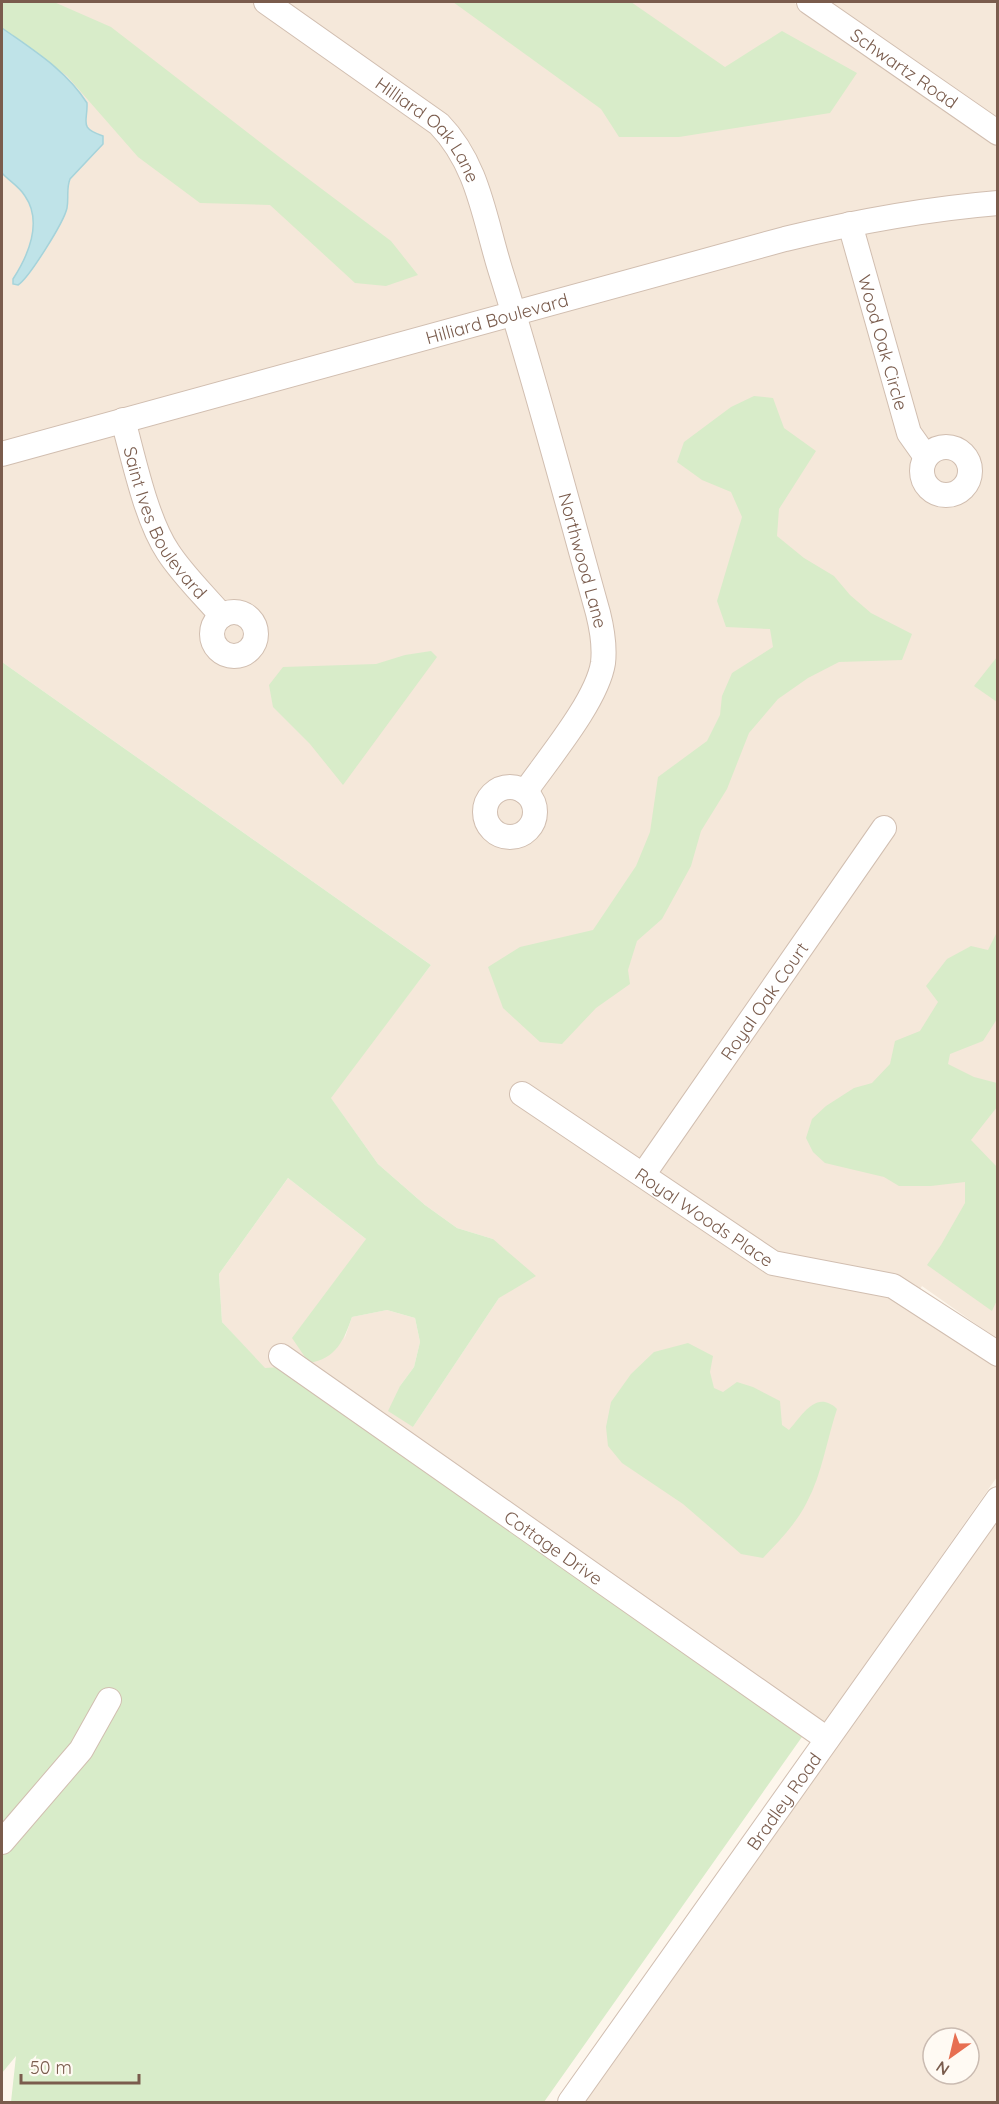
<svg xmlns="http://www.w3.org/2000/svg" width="999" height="2104" viewBox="0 0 999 2104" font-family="Quicksand,sans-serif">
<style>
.residential{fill:#f5e8da;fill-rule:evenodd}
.green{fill:#d8ecc9}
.water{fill:#bfe3e8;stroke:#a5d3da;stroke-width:1.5}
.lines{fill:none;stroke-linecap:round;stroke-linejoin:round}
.minor-casing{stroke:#d1beb0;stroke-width:26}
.minor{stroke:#fff;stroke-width:24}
.labels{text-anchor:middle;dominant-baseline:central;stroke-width:4.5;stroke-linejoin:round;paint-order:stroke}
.street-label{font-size:18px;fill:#7a5c4d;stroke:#fffaf3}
</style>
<rect width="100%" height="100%" fill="#fdf6ec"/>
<g class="residential">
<path d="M2 2H793L899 74 997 147V196L2 445Z"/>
<path d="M809 2H997V133Z"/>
<path d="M997 213V1339L922 1286 911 1303 997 1361V1477L822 1726 290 1367 265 1369 222 1322 219 1274 288 1178 366 1239 344 1340 352 1317 387 1310 415 1318 420 1342 414 1367 400 1386 413 1427 499 1298 493 1239 457 1228 425 1205 378 1164 330 1097 431 965 2 662V462L816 239Z"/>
<path d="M997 1499V2102H570ZM933 2038H969V2074H933Z"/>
</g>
<g class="green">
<path d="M2 2H54L111 27 278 156 391 241 418 275 386 286 355 283 270 205 200 203 138 157 67 76 2 28Z"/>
<path d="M453 2H631L725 67 782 31 857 73 830 113 679 137H619L601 109Z"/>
<path d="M754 396 773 398 784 428 816 451 779 509 777 536 804 558 834 576 850 595 871 613 912 634 902 660 839 662 808 678 778 699 749 733 727 789 701 831 691 866 662 919 637 941 628 970 630 984 596 1008 562 1044 540 1042 503 1008 488 967 520 947 593 930 636 866 650 832 658 777 707 741 720 715 722 696 732 673 773 647 770 629 726 627 717 601 742 517 731 492 702 480 677 462 684 442 731 407Z"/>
<path d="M431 651 437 657 343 785 310 744 273 707 269 685 283 667 376 664 405 655Z"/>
<path d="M997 657V702L974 686Z"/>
<path d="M2 662 431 965 331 1098 378 1164 425 1205 457 1228 493 1239 536 1276 499 1298 413 1427 388 1411 400 1386 414 1367 420 1342 415 1318 387 1310 352 1317C344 1340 336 1359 309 1363L292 1338 366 1239 288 1178 219 1274 222 1322 265 1368 296 1366 809 1727 544 2102H11L16 2056 2 2073Z"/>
<path d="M997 932V1019L983 1041 950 1054 948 1064 974 1077 997 1083V1107L971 1140 997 1167 998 1298 992 1311 927 1265 941 1245 965 1203V1182L931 1186H899L884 1177 825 1163 813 1152 806 1138 812 1119 826 1106 854 1088 872 1083 890 1064 895 1041 920 1031 938 1002 926 986 947 959 971 946 988 950Z"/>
<path d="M688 1343 713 1356 710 1372 714 1388 723 1392 737 1382 753 1387 780 1401 782 1425 789 1430C802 1416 816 1389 837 1409 827 1439 822 1474 807 1502 796 1524 780 1540 763 1558L741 1554 683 1504 622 1463 608 1446 606 1427 611 1402 631 1374 654 1352Z"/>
</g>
<path class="water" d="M2 28C33 50 66 70 87 103 88 122 78 128 103 136V144L70 179C66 189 69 198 67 208 64 222 29 278 18 285L13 284V279C28 256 43 222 25 196 19 186 9 181 2 173Z"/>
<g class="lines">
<defs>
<g id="minor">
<path id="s1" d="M266 2 439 124C478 164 484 217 500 269 536 383 566 498 598 613 602 629 605 646 603 663 597 701 548 759 525 792"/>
<path id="s2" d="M809 2 998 133"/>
<path id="s3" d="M850 224 909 433 926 457"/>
<path id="s4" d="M123 420C134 460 146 519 168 552 183 575 204 595 222 616"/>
<circle cx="946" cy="471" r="24"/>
<path id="s5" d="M2 454 785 239C855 222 925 209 998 203"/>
<circle cx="234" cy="634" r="22"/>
<circle cx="510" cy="812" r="25"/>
<path id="s6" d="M522 1094 773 1263 893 1286 998 1354"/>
<path id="s7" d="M643 1175 884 828"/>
<path id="s8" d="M281 1356 827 1739"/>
<path d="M2 1842 81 1750 109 1700"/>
<path id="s9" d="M570 2102 998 1499"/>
</g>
</defs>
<use href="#minor" class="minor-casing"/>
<use href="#minor" class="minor"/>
</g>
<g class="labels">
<g class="street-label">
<text stroke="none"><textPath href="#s2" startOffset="116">Schwartz Road</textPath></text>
<text stroke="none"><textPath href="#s1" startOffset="208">Hilliard Oak Lane</textPath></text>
<text stroke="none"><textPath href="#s5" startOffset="513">Hilliard Boulevard</textPath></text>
<text stroke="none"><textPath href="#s3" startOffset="123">Wood Oak Circle</textPath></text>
<text stroke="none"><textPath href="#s4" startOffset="112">Saint Ives Boulevard</textPath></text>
<text stroke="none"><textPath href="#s1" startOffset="674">Northwood Lane</textPath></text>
<text stroke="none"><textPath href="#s7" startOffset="212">Royal Oak Court</textPath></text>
<text stroke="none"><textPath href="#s6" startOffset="220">Royal Woods Place</textPath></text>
<text stroke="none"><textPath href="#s8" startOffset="333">Cottage Drive</textPath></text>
<text stroke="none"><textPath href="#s9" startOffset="369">Bradley Road</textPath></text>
</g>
</g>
<rect width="999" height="2104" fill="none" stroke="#7a5c4d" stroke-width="6"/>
<g transform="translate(951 2056) rotate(214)"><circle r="28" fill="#fffaf3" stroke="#cabbb1" stroke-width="1.5"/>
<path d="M0-4.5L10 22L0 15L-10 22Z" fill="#e76f51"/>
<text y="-9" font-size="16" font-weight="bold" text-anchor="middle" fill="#7a5c4d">N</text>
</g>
<path d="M21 2074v9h118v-9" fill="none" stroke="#7a5c4d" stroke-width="3"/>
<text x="30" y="2074" font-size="18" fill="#7a5c4d" stroke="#fffaf3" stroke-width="4.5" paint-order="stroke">50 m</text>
</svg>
